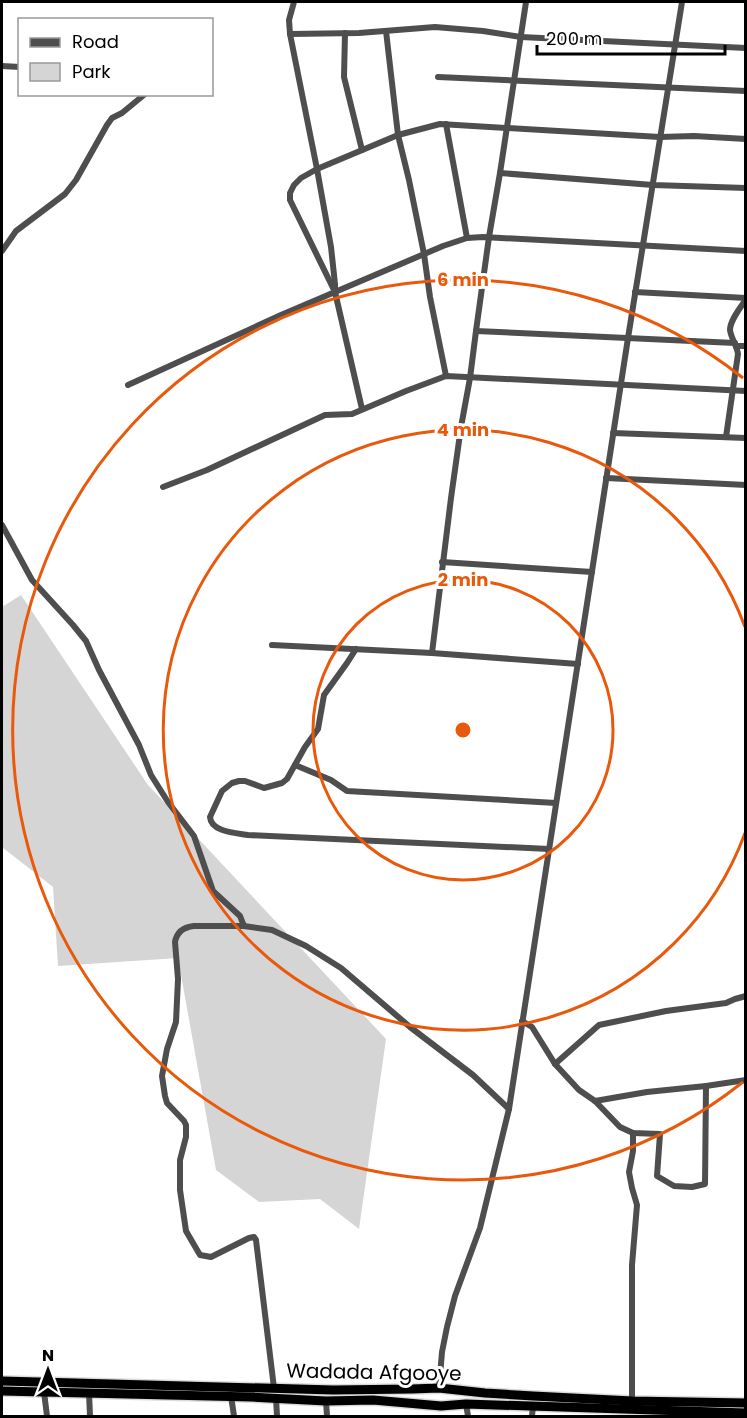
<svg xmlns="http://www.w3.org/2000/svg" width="747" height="1418" viewBox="0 0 747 1418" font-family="Poppins,sans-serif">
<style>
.green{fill:#d5d5d5}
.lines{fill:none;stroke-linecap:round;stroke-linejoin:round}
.highway-casing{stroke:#dbdbdb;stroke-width:12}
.minor{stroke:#4e4e4e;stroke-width:6}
.highway{stroke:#000;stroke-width:9}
.ring{fill:none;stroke:#e8590c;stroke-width:3}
.labels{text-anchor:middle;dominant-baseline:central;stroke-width:6;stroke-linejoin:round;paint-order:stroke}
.street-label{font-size:20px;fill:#000;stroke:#fff}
.centre{fill:#e8590c;stroke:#fff;stroke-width:3}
.ring-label{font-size:18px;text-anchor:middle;font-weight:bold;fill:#e8590c;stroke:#fff;stroke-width:6;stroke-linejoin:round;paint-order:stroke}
</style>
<rect width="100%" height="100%" fill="#fff"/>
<path class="green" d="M21 595 148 785 386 1039 359 1229 320 1199 259 1202 216 1170 178 958 58 966 53 887 2 847V607Z"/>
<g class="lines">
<defs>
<g id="highway">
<path d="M2 1381 333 1390 412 1389 439 1388 485 1393 533 1396 632 1401 746 1403"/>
<path d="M2 1391 251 1397 326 1401 373 1400 441 1406 466 1404 746 1413"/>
</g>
</defs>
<use href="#highway" class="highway-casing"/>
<g class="minor">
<path d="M294 2 289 20 290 34 317 169 331 247 335 284V291"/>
<path d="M526 2 500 173 489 237 476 331 735 343"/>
<path d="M386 31 398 135 409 180 424 254 430 297 446 376"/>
<path d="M345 33 344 77 362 150"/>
<path d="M290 34 359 33 435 27 483 31 521 37 746 48"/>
<path d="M2 66 20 67"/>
<path d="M438 77 746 91"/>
<path d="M446 124 467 238"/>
<path d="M500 173 653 185 746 188"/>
<path d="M2 251 16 231 65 194 76 180 107 125 112 118 122 113 145 94"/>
<path d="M635 292 746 298"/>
<path d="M736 346H746"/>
<path d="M128 385 281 315 443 246 467 238 483 237 746 251"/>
<path d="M362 409 335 292 290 200V193L294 185 301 178 317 169 398 135 440 124 660 137 694 136 746 139"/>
<path d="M613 433 746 438"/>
<path d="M726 437 738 354C737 346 731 338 730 330 730 320 741 307 746 299"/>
<path d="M606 478 746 485"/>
<path d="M163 487 207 470 325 415 352 414 406 391 446 376 746 391"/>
<path d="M2 525 32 580 73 625 86 641 99 670 139 745 151 775 168 802 194 836 213 891 240 916 244 926"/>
<path d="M442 562 592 572"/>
<path d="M272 645 432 653 578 664"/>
<path d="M356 649 347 663 324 695 318 729 305 747 287 779 282 783 264 788 245 781H239L232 783 222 791 210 817C211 832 236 833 248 835L549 849"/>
<path d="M432 653 451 498 461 427 470 378 476 331"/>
<path d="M295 765 331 780 347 791 556 803"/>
<path d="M522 1021 532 1027 555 1064 579 1090 595 1101 620 1127 633 1133 660 1134 657 1176 674 1186 692 1187 705 1184 706 1086"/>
<path d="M555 1064 599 1025 666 1011 726 1003 735 999 746 996"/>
<path d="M595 1101 647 1092 706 1086 746 1080"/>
<path d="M274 1388 256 1240 254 1237 249 1238 211 1257 200 1255 186 1231 180 1190V1160L186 1137V1125L184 1121 167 1103 165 1096 162 1076 167 1049 176 1022 178 979 175 942C177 931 184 927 194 926H244L272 930 306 946 341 968 410 1027 473 1075 509 1109"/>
<path d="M439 1388 442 1352 447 1327 455 1296 480 1228 509 1109 628 338 682 2"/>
<path d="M44 1392 47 1416"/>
<path d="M89 1393 90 1416"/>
<path d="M231 1396 234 1416"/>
<path d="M276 1398 277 1416"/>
<path d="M326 1401 327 1416"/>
<path d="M632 1401V1265L637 1205 632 1188 629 1172 633 1151V1133"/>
<path d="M466 1404 468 1416"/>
<path d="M532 1416 533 1406"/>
</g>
<use href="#highway" class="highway"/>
</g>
<g class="ring">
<circle cx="463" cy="730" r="150"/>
<path d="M745 833A300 300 0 1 1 745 627"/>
<path d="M743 1082A450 450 0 1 1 743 378"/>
</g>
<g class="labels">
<g class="street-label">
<text transform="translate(374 1372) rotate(1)">Wadada Afgooye</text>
</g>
</g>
<circle cx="463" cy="730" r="9" class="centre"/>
<g class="ring-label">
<text x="463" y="286">6 min</text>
<text x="463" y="436">4 min</text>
<text x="463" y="586">2 min</text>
</g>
<rect width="747" height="1418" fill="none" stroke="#000000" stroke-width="6"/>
<rect x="18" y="18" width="195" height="78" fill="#ffffff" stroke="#999999" stroke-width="1.5"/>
<rect x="30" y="38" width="30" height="9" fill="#4e4e4e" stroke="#999999" stroke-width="1.5"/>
<text x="72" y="48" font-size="18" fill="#000000">Road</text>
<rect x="30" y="63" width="30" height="18" fill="#d5d5d5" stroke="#999999" stroke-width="1.5"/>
<text x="72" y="78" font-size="18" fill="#000000">Park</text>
<g transform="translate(48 1370)" stroke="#ffffff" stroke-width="4.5" paint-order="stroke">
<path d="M0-4.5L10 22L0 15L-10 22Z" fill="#000000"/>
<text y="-9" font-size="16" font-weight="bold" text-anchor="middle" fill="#000000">N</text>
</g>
<path d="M537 45v9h188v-9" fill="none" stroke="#000000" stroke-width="3"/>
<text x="546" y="45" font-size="18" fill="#000000" stroke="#ffffff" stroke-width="4.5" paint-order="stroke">200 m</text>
</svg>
